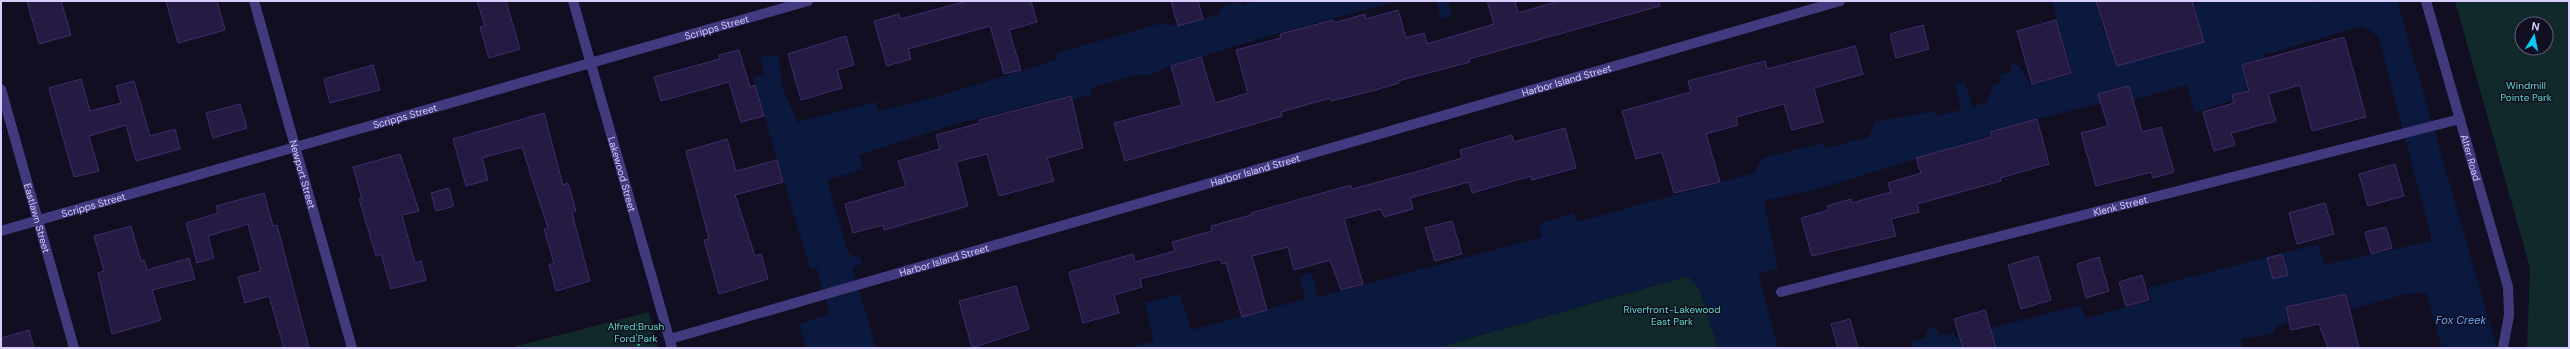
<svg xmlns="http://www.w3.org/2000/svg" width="2570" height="349" viewBox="0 0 2570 349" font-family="'DM Sans',sans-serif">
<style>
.green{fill:#11292a;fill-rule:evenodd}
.water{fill:#0a193d}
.building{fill:#251a41;stroke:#3e2d6d}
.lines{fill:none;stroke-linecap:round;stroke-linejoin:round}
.path{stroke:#31aeb0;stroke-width:2.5;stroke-dasharray:2 3;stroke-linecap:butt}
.minor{stroke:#413a7f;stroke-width:10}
.labels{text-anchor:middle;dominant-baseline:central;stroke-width:3;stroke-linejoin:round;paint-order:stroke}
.street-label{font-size:10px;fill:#d7cefe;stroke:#120e21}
.park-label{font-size:10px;fill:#5cdcc5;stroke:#120e21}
.water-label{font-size:11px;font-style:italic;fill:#5fa7fb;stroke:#120e21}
</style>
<rect width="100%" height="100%" fill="#120e21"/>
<g class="green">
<path d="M2455 1H2569V348H2527L2530 268ZM2522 24H2546V48H2522Z"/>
<path d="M1688 276 1699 288 1718 348H1436Z"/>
<path d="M649 312 658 348H509Z"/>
</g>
<g class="water">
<path d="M1259 1H1399L1279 33 1170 66 1150 75H1137L1091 88 1092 94 1072 100 1070 95 956 124 859 155 864 169 827 180 848 253 861 259 862 264 852 267 876 348H806L799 324 830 314 817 269 810 268 753 78 765 74 760 57 778 55 783 89 797 122 876 102 879 111 936 97 1056 60 1057 53 1162 23 1179 26 1219 14 1221 7 1241 2 1243 6Z"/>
<path d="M1436 1H1448L1451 16 1441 19Z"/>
<path d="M2052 1H2095L2105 34 2196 9 2194 4 2206 1H2313L2314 4 2327 1H2397L2497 348H2442L2426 293 2406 294 2352 309 2347 293 2285 307 2288 323 2276 327 2274 333 2242 339V348H1913L1912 341 1925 338 1929 327 1938 330 1939 335 1954 333 1955 337 2081 305 2085 318 2151 301 2148 288 2318 244 2324 265 2431 241V236L2378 36 2363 26 2264 55V59L2242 65 2248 90 2232 95 2233 100 2195 113 2187 85 2133 100 2129 86 2099 94 2101 103 1990 131 1991 136 1821 188 1764 201 1778 269 1758 273 1778 348H1718L1699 288 1688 276 1436 348H1129L1154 341 1145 303 1180 294 1191 330 1305 299 1300 276 1311 272 1318 297 1542 237 1539 224 1574 213 1577 222 1754 173 1762 158 1823 143 1826 148 1869 137 1875 122 1934 111 1936 116 1961 110 1955 84 1965 82 1972 107 1987 102 1993 85 2002 82 1999 75 2010 72 2012 63 2020 67 2031 85 2072 74Z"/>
</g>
<g class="building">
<path d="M27 1H61L71 35 39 44Z"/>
<path d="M166 1H217L225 30 178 43Z"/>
<path d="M477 1H506L520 49 489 58 480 27 485 26Z"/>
<path d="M967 1H1031L1037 22 1009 30 1021 70 1004 74 990 26 908 49 911 59 887 66 874 21 899 14 900 19Z"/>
<path d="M1171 1H1198L1203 19 1178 26Z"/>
<path d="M1487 1H1515L1518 13 1559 1H1659L1660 6 1469 59 1470 62 1398 81 1399 83 1372 91 1331 101 1330 98 1281 112 1282 116 1125 161 1114 123 1182 105 1171 66 1201 57 1215 103 1248 93 1236 50 1281 38 1280 34 1333 20 1334 23 1365 14 1366 19 1398 10 1406 38 1424 33 1427 44 1494 24Z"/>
<path d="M2096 1H2192L2204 42 2117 66Z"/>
<path d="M2056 20 2071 73 2032 84 2017 31Z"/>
<path d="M1923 25 1929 49 1896 58 1890 34Z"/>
<path d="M846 36 854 65 837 70 842 88 801 100 788 54Z"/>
<path d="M2344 37 2366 117 2312 131 2300 85 2268 94 2276 121 2231 133 2235 145 2214 151 2203 112 2234 103 2232 95 2249 91 2242 65Z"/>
<path d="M1855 46 1863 74 1814 88 1823 122 1792 130 1784 104 1736 117 1738 125 1706 134 1720 182 1674 193 1662 152 1636 159 1622 111 1691 92 1688 81 1765 61 1767 69Z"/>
<path d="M739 50 750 87 755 85 764 116 741 122 729 82 661 101 654 77 720 59 719 55Z"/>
<path d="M373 65 380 90 330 103 324 79Z"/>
<path d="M81 79 90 111 121 103 116 86 134 81 150 136 175 129 180 149 136 161 126 125 89 136 99 171 74 177 49 88Z"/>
<path d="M2129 86 2142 132 2161 127 2174 172 2153 178 2151 172 2096 186 2081 133 2108 126 2098 94Z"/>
<path d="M1071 96 1083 148 1047 158 1054 181 999 196 987 154 956 162 968 206 884 230 883 225 853 233 845 204 906 186 898 161 940 149 936 135 980 123 979 120Z"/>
<path d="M240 104 247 128 213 138 206 113Z"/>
<path d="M544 113 563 185 568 183 576 211 572 213 590 281 556 291 549 265 554 263 544 229 548 228 522 147 482 158 488 180 466 186 453 139Z"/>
<path d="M2037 119 2049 164 2000 178 2001 181 1917 204 1919 212 1891 219 1896 236 1812 256 1801 218 1829 210 1827 206 1851 199 1852 203 1891 192 1888 183 1921 173 1916 158 1992 137 1990 132Z"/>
<path d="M1565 128 1576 168 1532 180 1531 176 1472 193 1469 182 1410 198 1413 209 1384 217 1381 209 1344 219 1363 284 1341 290 1330 260 1294 270 1288 247 1252 256 1267 310 1242 317 1226 263 1222 264 1220 259 1140 279 1142 287 1114 295 1119 313 1083 323 1069 272 1133 254 1135 262 1175 251 1172 242 1212 231 1211 226 1251 215V213L1351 185 1352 189 1416 172 1462 158 1460 150 1488 142 1512 135 1514 142Z"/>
<path d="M727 139 736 171 777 160 783 182 735 195 755 256 761 254 768 279 719 294 704 240 709 239 686 151Z"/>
<path d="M400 154 419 211 402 215 415 263 421 261 426 280 391 289 381 254 376 256 359 199H362L353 167Z"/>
<path d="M2395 164 2404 196 2368 206 2359 174Z"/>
<path d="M449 188 454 206 436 211 431 193Z"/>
<path d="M264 193 273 226 277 225 309 348H284L269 296 245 303 238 277 261 271 248 224 208 236 214 258 197 263 186 223 218 213 216 206Z"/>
<path d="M2325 203 2334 234 2297 244 2289 213Z"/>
<path d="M1452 221 1462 254 1435 261 1425 228Z"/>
<path d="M131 226 141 261 144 260 147 270 189 258 195 279 152 290 161 320 112 334 98 273 104 271 94 236Z"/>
<path d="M2386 227 2392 248 2371 254 2365 232Z"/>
<path d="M2282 254 2288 275 2273 279 2267 258Z"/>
<path d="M2038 256 2051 300 2021 309 2008 265Z"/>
<path d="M2099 257 2109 291 2086 298 2077 264Z"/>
<path d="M2142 275 2149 300 2126 306 2119 282Z"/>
<path d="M1016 286 1029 329 972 348 959 301Z"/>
<path d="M2346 294 2359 348H2328L2319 324 2291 330 2286 307Z"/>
<path d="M1985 310 1996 348H1963L1954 319Z"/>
<path d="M1850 319 1858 348H1838L1831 324Z"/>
<path d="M29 330 34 348H1V338Z"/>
</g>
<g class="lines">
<path class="path" d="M636 324 639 348"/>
<g class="minor">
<path id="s1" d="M254 1 352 348"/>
<path id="s2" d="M573 1 672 348"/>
<path id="s3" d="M2426 1 2508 287 2509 315 2503 348"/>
<path id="s4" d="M1 89 74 348"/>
<path id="s5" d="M1 231 808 1"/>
<path id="s6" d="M1781 292 2460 119"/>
<path id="s7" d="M670 339 1840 1"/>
</g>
</g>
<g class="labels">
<g class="street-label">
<text stroke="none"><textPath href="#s5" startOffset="744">Scripps Street</textPath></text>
<text stroke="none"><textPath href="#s7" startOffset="933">Harbor Island Street</textPath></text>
<text stroke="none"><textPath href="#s5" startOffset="420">Scripps Street</textPath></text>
<text stroke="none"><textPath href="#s3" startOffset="163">Alter Road</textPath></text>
<text stroke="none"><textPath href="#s7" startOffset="609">Harbor Island Street</textPath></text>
<text stroke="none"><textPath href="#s1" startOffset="180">Newport Street</textPath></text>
<text stroke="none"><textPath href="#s2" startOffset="180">Lakewood Street</textPath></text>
<text stroke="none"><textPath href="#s5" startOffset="96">Scripps Street</textPath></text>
<text stroke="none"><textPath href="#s6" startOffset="350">Klenk Street</textPath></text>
<text stroke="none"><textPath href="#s4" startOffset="134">Eastlawn Street</textPath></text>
<text stroke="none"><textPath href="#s7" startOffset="285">Harbor Island Street</textPath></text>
</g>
<g class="park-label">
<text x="2526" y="85">Windmill<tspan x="2526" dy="12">Pointe Park</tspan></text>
<text x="1672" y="309">Riverfront-Lakewood<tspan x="1672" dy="12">East Park</tspan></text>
<text x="636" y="326">Alfred Brush<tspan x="636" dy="12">Ford Park</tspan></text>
</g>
<g class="water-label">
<text x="2461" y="320">Fox Creek</text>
</g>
</g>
<rect width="2570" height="349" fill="none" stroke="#d7cefe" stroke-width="4"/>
<g transform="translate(2534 36) rotate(10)"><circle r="19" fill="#120e21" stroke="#615b79"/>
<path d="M0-3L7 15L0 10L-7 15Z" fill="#05c9f3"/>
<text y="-6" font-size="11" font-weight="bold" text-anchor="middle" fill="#d7cefe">N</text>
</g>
</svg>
